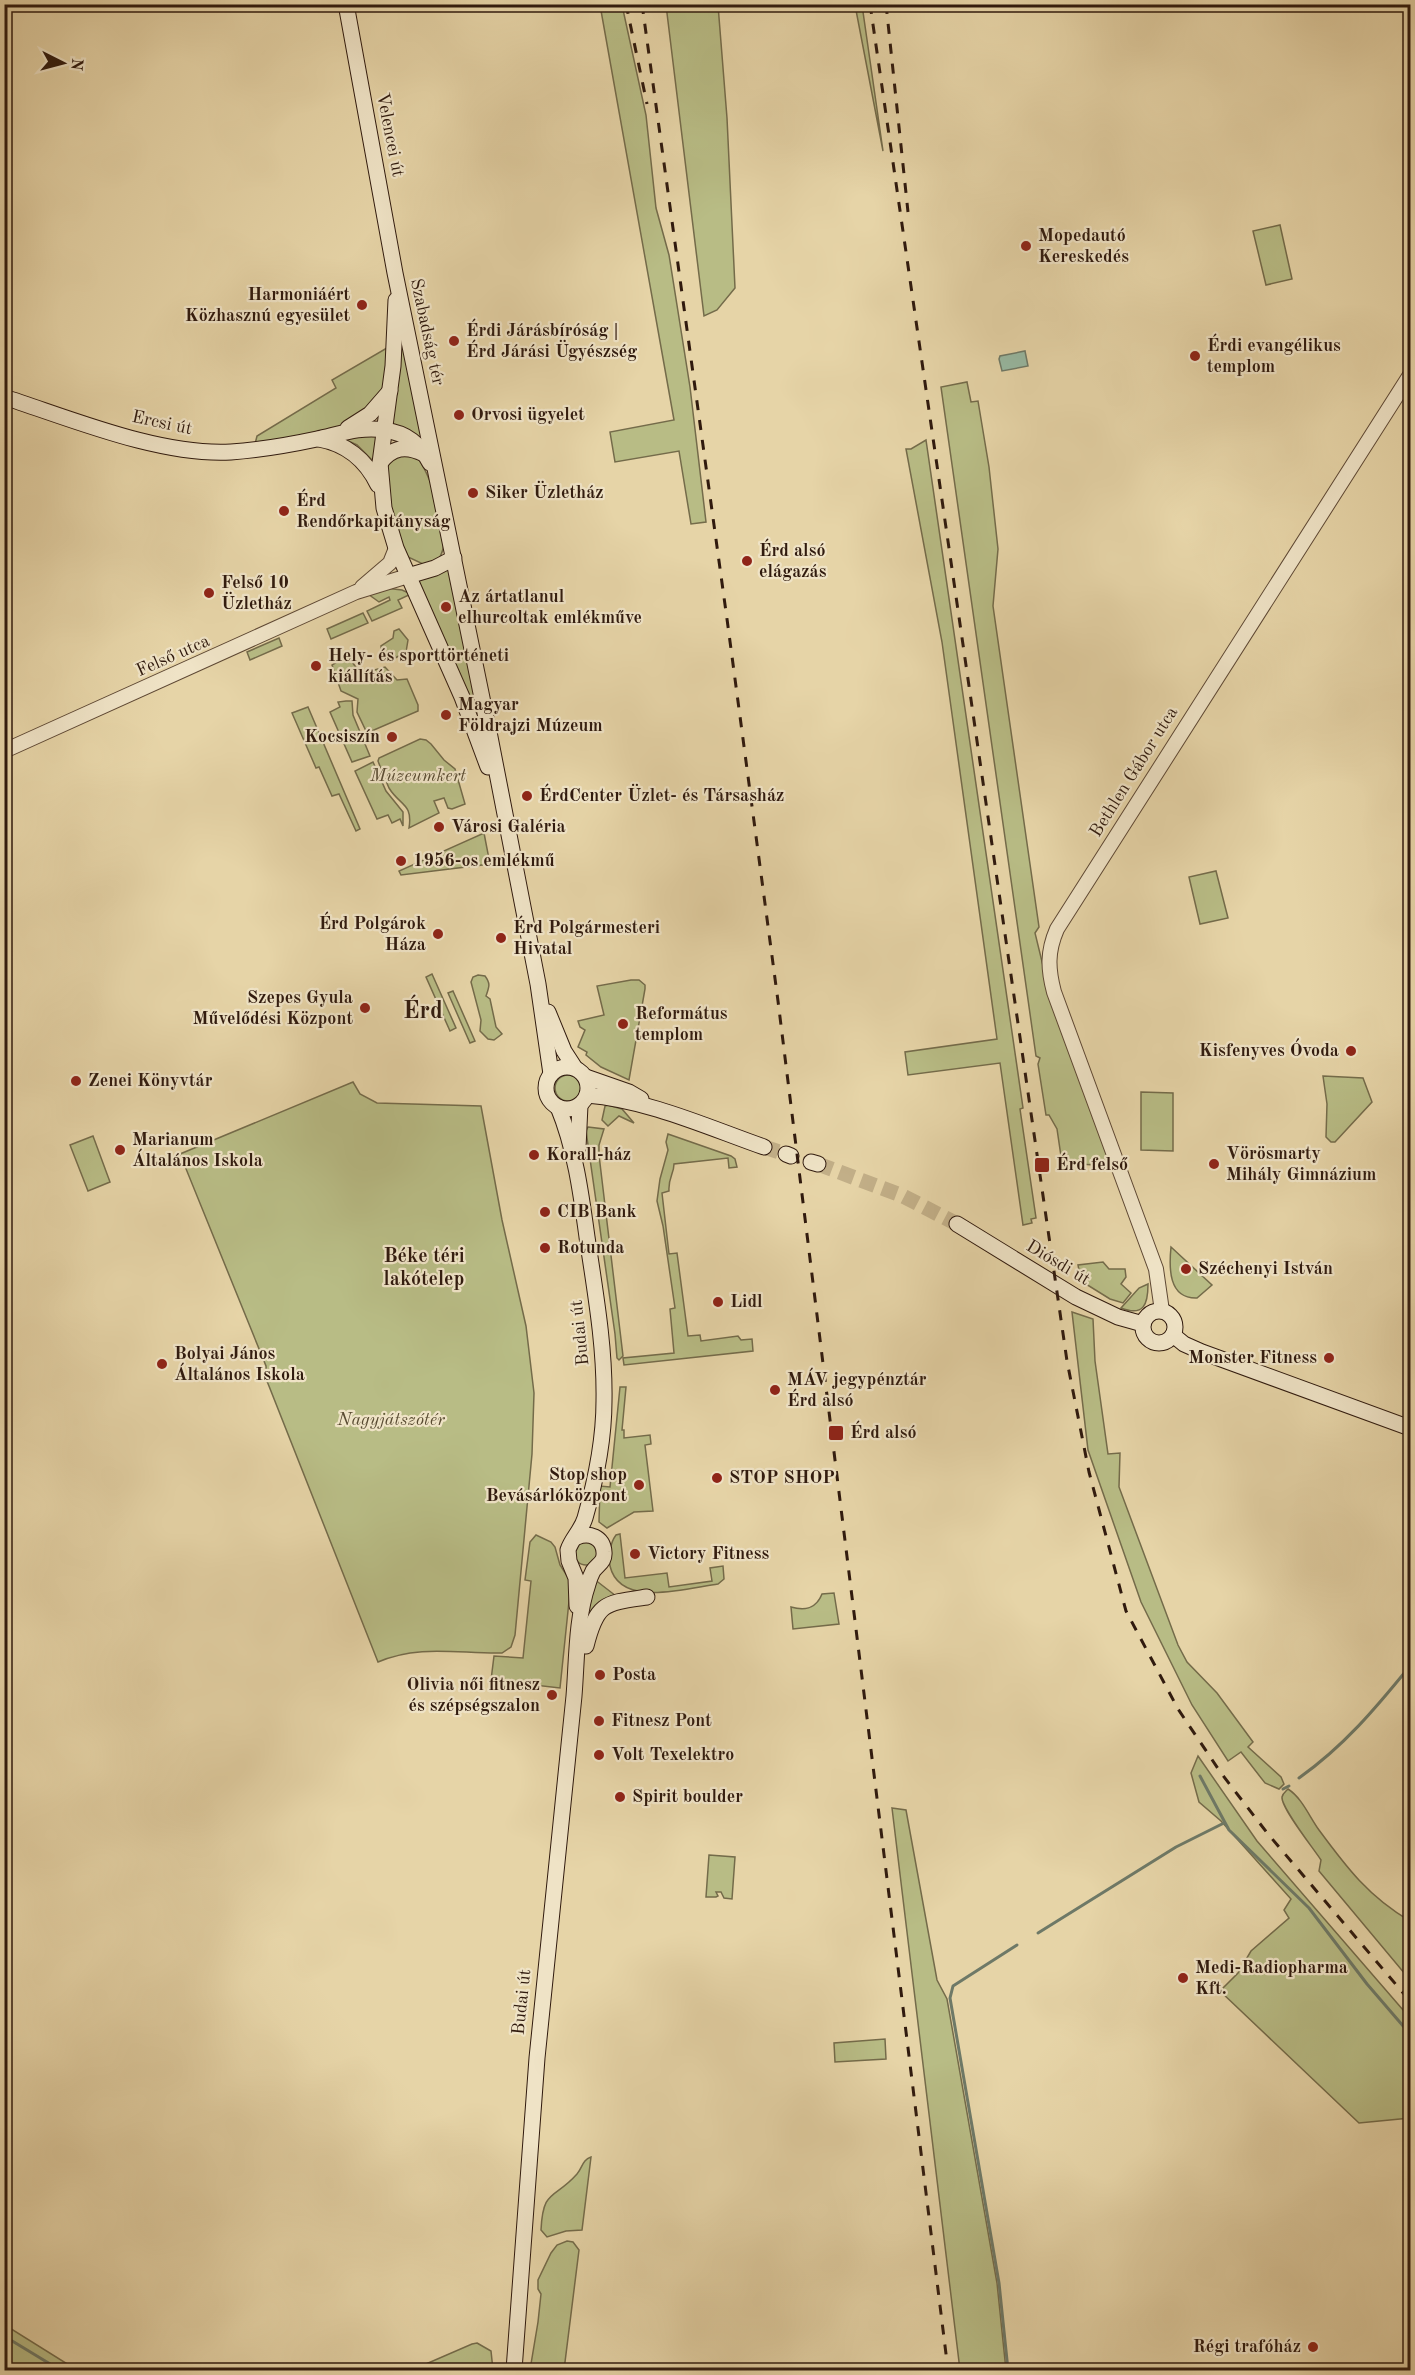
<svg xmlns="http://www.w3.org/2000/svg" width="1415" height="2375" viewBox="0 0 1415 2375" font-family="'Old Standard TT',serif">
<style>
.green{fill:#b8bc85;stroke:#746b4a;stroke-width:1.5}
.water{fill:#97b9a3;stroke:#6e7967;stroke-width:1.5}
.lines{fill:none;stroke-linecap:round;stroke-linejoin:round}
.stream{stroke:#6e7967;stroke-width:3}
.secondary-tunnel{stroke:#c2af88;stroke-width:15;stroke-dasharray:15 8;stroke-linecap:butt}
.tertiary-casing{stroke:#5e4834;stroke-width:16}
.secondary-casing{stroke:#301a0e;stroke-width:17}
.tertiary{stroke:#efe3c6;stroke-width:14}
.secondary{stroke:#efe3c6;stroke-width:15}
.rail{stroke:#301a0e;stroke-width:3;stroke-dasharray:10 10;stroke-linecap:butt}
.poi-dot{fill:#8f2418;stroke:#efe3c6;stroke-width:2}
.labels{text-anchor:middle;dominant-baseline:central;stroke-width:4.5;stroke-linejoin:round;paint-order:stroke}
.street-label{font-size:18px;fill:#301a0e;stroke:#efe3c6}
.poi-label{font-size:18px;font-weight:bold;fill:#301a0e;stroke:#efe3c6;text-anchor:start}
.park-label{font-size:18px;font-style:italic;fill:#594b32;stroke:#efe3c6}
.neighbourhood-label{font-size:20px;font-weight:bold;fill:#301a0e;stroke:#efe3c6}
.district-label{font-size:24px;font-weight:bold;fill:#301a0e;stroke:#efe3c6}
</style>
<rect width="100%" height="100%" fill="#e6d4a7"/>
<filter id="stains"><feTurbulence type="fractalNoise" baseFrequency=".00333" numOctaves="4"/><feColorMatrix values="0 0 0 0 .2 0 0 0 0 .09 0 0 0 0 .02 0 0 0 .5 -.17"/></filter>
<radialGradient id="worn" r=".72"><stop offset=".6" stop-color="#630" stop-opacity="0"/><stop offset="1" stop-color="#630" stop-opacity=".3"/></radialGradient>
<g class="green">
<path d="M600 5H622L646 115 656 208 669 255 690 387 706 522 691 524 679 451 615 462 610 432 674 420Z"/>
<path d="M666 5H718L727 118 735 288 717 310 704 316Z"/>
<path d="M855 5H862L883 151Z"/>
<path d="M1280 225 1292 279 1266 285 1253 231Z"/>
<path d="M400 329 427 443 389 426Z"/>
<path d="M392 345 382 397 339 429 255 444 257 436 336 388 332 380Z"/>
<path d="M967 382 971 402 978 401 989 467 998 549 993 606 1039 927 1035 933 1054 1011 1111 1166 1062 1163 1057 1129 1049 1115H1046L1038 1064 1040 1058 1036 1056 941 387Z"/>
<path d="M377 434 373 461 357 445 346 440 347 437Z"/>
<path d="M926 440 1023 1108 1020 1109 1036 1218 1031 1219 1032 1223 1023 1225 1000 1063 908 1075 905 1052 997 1039 942 642 906 449H911Z"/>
<path d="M414 454C430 470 443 517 444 540 445 547 442 553 439 559L425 565 408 557 393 526 387 467 395 456Z"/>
<path d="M451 566 489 747 416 580 428 578Z"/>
<path d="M385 588 402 590 411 594 398 600 402 608 372 621 367 611 390 600 389 597 379 602 368 594Z"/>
<path d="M363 613 368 623 331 639 327 629Z"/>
<path d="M399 629 408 640 406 652 388 662 382 658 381 646 393 638 394 631Z"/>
<path d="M279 638 282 646 250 660 247 652Z"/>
<path d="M350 659 365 680 372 677 374 670 385 667 397 680 407 679 418 705V711L367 733 357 712 358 699 341 691 332 665 340 660Z"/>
<path d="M346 701H352L353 715 370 756 352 762 330 712 340 707 338 702Z"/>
<path d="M308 707 360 829 356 831 339 794 332 796 319 767 316 768 292 713Z"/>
<path d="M420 739 426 740 431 744 444 760 455 769 465 804 452 809 448 808 444 798 434 801 439 813 409 828C413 803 400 806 389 788 385 779 381 769 378 761L379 758Z"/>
<path d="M373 762 386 791 403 812V826L400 819 392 823 388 815 377 819 355 771Z"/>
<path d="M484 833 490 864 401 875 399 871Z"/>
<path d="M1216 871 1228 918 1200 924 1189 877Z"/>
<path d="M432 974 456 1028 450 1031 426 977Z"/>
<path d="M478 975 485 976C491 984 489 987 486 996L490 999 496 1027 502 1034 494 1040 488 1039 480 1031 481 1020 471 982 473 977Z"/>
<path d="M631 980H639L645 985V989L629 1080 601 1067 586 1055 587 1052 578 1047 585 1030 580 1027 578 1021 604 1015 597 986Z"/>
<path d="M453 991 475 1041 470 1043 448 993Z"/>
<circle cx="568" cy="1088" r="13"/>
<path d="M1323 1076 1363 1078 1372 1102 1335 1142H1331L1326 1137 1327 1104Z"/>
<path d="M353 1082 360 1094 377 1103 481 1106 502 1220 526 1326 534 1393 532 1454 515 1635 511 1647 502 1653C460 1654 419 1644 378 1662L267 1381 266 1366 180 1154Z"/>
<path d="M1141 1092 1173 1093V1151L1141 1150Z"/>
<path d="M608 1105 622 1109 634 1123 619 1116 608 1126 602 1120 605 1106Z"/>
<path d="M588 1127 604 1129 599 1145V1155L623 1356 619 1360 617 1358 615 1334 586 1131Z"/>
<path d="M668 1134 731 1156 735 1159 737 1167 729 1168 728 1158 674 1164C674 1174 668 1178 669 1191L662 1193 669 1254 677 1253 688 1336 700 1335 701 1341 738 1336 741 1340 752 1339 753 1351 624 1365 623 1358 674 1353 670 1309 675 1308 663 1226 657 1201 660 1179 668 1150 666 1142Z"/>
<path d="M93 1136 110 1182 88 1191 70 1145Z"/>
<path d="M1171 1247 1212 1285 1197 1298C1168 1299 1169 1267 1171 1247Z"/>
<path d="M1103 1262 1109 1269H1125L1126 1277 1121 1284 1131 1293 1123 1303 1110 1299 1081 1281 1078 1265Z"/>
<path d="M1148 1284C1148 1304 1144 1317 1121 1308L1139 1288Z"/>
<path d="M1072 1312 1093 1319 1095 1361 1108 1454 1120 1453 1119 1487 1178 1645 1187 1662 1217 1693 1253 1742 1248 1747 1281 1777 1284 1784 1279 1789 1265 1783 1241 1752 1228 1761 1192 1705 1141 1602 1088 1450Z"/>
<path d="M620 1387H626L622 1430H624V1438L650 1435 651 1444 645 1445 653 1511 634 1512 607 1528 599 1522 600 1486 610 1487Z"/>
<path d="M620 1534 625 1578 667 1573 669 1587 712 1581 710 1568 723 1566 724 1579 718 1584C688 1588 620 1609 610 1566 608 1557 610 1543 616 1535Z"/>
<path d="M536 1535 551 1542 555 1547 560 1565 571 1582 560 1688 491 1680 494 1656 523 1658 531 1581 525 1580 530 1542Z"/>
<circle cx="586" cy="1553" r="12"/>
<path d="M594 1579 616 1596 588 1626 587 1600Z"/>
<path d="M834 1593 839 1624 793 1629 791 1607C805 1611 816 1609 822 1594Z"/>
<path d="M1198 1756 1257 1841 1410 2018V2118L1359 2123 1220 1991 1238 1973 1251 1951 1289 1918 1284 1910 1291 1899 1221 1821 1199 1802 1191 1773Z"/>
<path d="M1288 1789C1302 1798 1309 1816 1319 1830 1347 1868 1369 1897 1410 1921V1980L1319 1871 1321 1860C1314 1849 1281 1808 1282 1797 1283 1793 1285 1792 1288 1789Z"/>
<path d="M892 1808 906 1810 937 1980 947 1999 997 2283 1006 2370H960Z"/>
<path d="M709 1855 735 1857 732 1899 724 1898 721 1892H716L718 1896 716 1897H706Z"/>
<path d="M885 2039 886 2059 835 2062 834 2043Z"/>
<path d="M591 2157 582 2230 566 2231 547 2237 541 2230C543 2188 554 2200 577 2174 583 2167 582 2160 591 2157Z"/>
<path d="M567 2241 573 2242 579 2250 564 2370H530L538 2322 541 2294 538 2289V2280L551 2253 557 2245Z"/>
<path d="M4 2325H5L77 2370H5Z"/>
<path d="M477 2343 491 2351 493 2370H403L419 2367 472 2344Z"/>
</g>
<path class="water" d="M1025 351 1028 366 1002 371 999 359 1000 356Z"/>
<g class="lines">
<g class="stream">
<path d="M1200 1776 1229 1830 1309 1908 1367 1984 1410 2034"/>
<path d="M1299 1778C1344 1746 1375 1709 1410 1666"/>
<path d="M1283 1789 1289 1786"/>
<path d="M1038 1933 1176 1847 1224 1823"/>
<path d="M4 2336 60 2370"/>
<path d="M1008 2370 999 2283 950 1998 953 1986 1017 1945"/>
</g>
<g class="secondary-tunnel">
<path d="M764 1147 786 1154"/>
<path d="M818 1164 903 1196 957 1224"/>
</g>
<defs>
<g id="tertiary">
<path d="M362 587 390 563 396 548"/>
<path d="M4 751 356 592 408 576"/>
<path d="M1162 1311 1156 1269 1054 992C1048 969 1047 952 1057 929L1410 375"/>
</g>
<g id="secondary">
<path d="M346 4 395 273 490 737 538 984 551 1074"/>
<path d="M396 300 393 366 380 463 384 508 396 548 462 697 488 767"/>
<path d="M4 397C72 419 160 456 231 452 259 450 289 445 317 439 340 434 361 426 384 430 407 433 420 444 430 463"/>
<path d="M348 428 370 414 390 391"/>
<path d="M319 439C347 444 366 460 378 485"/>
<path d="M380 463C392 447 406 445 424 454"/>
<path d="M408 576 435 568 454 558"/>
<path d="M548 1012 564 1051 575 1068"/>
<circle cx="567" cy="1088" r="21"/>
<path d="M586 1077 629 1092 641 1099"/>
<path d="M587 1095C648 1100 707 1127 764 1147"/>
<path d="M558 1107C575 1148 581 1193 587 1237 595 1291 605 1346 604 1401 604 1438 595 1483 585 1518 581 1531 572 1538 568 1550L569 1561 576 1578 577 1606"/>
<path d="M578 1148 580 1105"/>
<path d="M786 1154 791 1156"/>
<path d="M811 1162 818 1164"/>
<path d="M957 1224 1076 1297 1118 1317 1143 1324"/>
<circle cx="1159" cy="1327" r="16"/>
<path d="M1173 1335 1184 1344 1202 1352 1410 1428"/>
<path d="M586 1646C597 1602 605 1603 647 1597"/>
<path d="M514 2370 537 2058 574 1696C577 1659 576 1619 588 1584 589 1580 591 1575 593 1571 598 1564 605 1562 604 1552 603 1537 589 1532 577 1537"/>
</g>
</defs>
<use href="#tertiary" class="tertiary-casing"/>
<use href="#secondary" class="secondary-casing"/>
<use href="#tertiary" class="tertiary"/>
<use href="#secondary" class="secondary"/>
<g class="rail">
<path d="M626 4 647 104"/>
<path d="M642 4 727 619 778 1001 948 2370"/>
<path d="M870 4 1067 1361 1089 1472 1126 1611 1178 1709 1221 1773 1268 1834 1410 2001"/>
<path d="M886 4 908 212"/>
</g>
</g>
<g class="poi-dot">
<circle cx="1026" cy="246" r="6"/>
<circle cx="362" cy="305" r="6"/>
<circle cx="454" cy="341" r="6"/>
<circle cx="1195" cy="356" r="6"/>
<circle cx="459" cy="415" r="6"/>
<circle cx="473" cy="493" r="6"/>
<circle cx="284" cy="511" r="6"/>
<circle cx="747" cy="561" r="6"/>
<circle cx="209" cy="593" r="6"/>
<circle cx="446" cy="607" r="6"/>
<circle cx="316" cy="666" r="6"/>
<circle cx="446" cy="715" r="6"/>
<circle cx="392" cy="737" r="6"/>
<circle cx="527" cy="796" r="6"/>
<circle cx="439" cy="827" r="6"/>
<circle cx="401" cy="861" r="6"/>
<circle cx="438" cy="934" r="6"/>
<circle cx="501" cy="938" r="6"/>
<circle cx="365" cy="1008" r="6"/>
<circle cx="623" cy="1024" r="6"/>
<circle cx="1351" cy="1051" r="6"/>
<circle cx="76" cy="1081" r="6"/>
<circle cx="120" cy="1150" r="6"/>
<circle cx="534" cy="1155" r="6"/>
<circle cx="1214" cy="1164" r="6"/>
<rect x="1034" y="1157" width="16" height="16" rx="3"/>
<circle cx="545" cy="1212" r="6"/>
<circle cx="545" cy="1248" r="6"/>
<circle cx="1186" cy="1269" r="6"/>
<circle cx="718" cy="1302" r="6"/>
<circle cx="1329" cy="1358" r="6"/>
<circle cx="162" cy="1364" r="6"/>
<circle cx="775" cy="1390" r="6"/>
<rect x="828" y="1425" width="16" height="16" rx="3"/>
<circle cx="717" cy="1478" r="6"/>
<circle cx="639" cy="1485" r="6"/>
<circle cx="635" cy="1554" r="6"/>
<circle cx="600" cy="1675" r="6"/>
<circle cx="552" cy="1695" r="6"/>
<circle cx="599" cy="1721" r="6"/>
<circle cx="599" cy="1755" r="6"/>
<circle cx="620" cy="1797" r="6"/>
<circle cx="1183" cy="1978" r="6"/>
<circle cx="1313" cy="2347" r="6"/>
</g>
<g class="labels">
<g class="street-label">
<text transform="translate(390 135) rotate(79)">Velencei út</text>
<text transform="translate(427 332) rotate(78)">Szabadság tér</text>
<text transform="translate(162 423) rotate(12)">Ercsi út</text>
<text transform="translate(173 656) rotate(-24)">Felső utca</text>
<text transform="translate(1134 772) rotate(-58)">Bethlen Gábor utca</text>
<text transform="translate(1058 1263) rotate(31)">Diósdi út</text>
<text transform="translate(580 1333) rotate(-96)">Budai út</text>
<text transform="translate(522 2002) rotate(-84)">Budai út</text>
</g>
<g class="poi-label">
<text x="1038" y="236">Mopedautó<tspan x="1038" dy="21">Kereskedés</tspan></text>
<text x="350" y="295" text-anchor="end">Harmoniáért<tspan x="350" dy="21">Közhasznú egyesület</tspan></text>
<text x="466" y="331">Érdi Járásbíróság |<tspan x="466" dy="21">Érd Járási Ügyészség</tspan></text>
<text x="1207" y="346">Érdi evangélikus<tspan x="1207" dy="21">templom</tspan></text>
<text x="471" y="415">Orvosi ügyelet</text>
<text x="485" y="493">Siker Üzletház</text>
<text x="296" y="501">Érd<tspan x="296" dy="21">Rendőrkapitányság</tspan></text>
<text x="759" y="551">Érd alsó<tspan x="759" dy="21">elágazás</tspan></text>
<text x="221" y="583">Felső 10<tspan x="221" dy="21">Üzletház</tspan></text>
<text x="458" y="597">Az ártatlanul<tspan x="458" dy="21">elhurcoltak emlékműve</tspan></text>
<text x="328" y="656">Hely- és sporttörténeti<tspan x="328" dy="21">kiállítás</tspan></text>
<text x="458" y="705">Magyar<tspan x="458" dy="21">Földrajzi Múzeum</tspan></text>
<text x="380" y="737" text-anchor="end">Kocsiszín</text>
<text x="539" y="796">ÉrdCenter Üzlet- és Társasház</text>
<text x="451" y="827">Városi Galéria</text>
<text x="413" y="861">1956-os emlékmű</text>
<text x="426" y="924" text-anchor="end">Érd Polgárok<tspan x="426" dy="21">Háza</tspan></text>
<text x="513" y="928">Érd Polgármesteri<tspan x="513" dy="21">Hivatal</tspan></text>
<text x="353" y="998" text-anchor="end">Szepes Gyula<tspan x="353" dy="21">Művelődési Központ</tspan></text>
<text x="635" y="1014">Református<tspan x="635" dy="21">templom</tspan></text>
<text x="1339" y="1051" text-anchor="end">Kisfenyves Óvoda</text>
<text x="88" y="1081">Zenei Könyvtár</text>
<text x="132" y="1140">Marianum<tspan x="132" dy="21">Általános Iskola</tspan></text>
<text x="1226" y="1154">Vörösmarty<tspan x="1226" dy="21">Mihály Gimnázium</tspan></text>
<text x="546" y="1155">Korall-ház</text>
<text x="1056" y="1165">Érd felső</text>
<text x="557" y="1212">CIB Bank</text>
<text x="557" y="1248">Rotunda</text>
<text x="1198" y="1269">Széchenyi István</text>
<text x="730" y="1302">Lidl</text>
<text x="174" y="1354">Bolyai János<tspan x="174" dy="21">Általános Iskola</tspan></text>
<text x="1317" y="1358" text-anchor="end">Monster Fitness</text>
<text x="787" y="1380">MÁV jegypénztár<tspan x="787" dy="21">Érd alsó</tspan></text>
<text x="850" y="1433">Érd alsó</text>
<text x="627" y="1475" text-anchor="end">Stop shop<tspan x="627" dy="21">Bevásárlóközpont</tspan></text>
<text x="729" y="1478">STOP SHOP</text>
<text x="647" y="1554">Victory Fitness</text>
<text x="612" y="1675">Posta</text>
<text x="540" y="1685" text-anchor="end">Olivia női fitnesz<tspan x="540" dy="21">és szépségszalon</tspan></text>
<text x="611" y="1721">Fitnesz Pont</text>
<text x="611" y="1755">Volt Texelektro</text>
<text x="632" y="1797">Spirit boulder</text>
<text x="1195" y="1968">Medi-Radiopharma<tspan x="1195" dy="21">Kft.</tspan></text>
<text x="1301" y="2347" text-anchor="end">Régi trafóház</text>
</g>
<g class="park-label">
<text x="418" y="776">Múzeumkert</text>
<text x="391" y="1420">Nagyjátszótér</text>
</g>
<g class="neighbourhood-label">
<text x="424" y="1257">Béke téri<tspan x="424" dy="23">lakótelep</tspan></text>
</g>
<g class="district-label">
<text x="423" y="1012">Érd</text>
</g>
</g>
<rect width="1415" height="2375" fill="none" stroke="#e6d4a7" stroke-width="24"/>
<rect x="6" y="6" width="1403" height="2363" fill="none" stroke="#301a0e" stroke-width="3"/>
<rect x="12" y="12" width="1391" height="2351" fill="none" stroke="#301a0e" stroke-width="1.5"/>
<g transform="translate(63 63) rotate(96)" stroke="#efe3c6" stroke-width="4.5" paint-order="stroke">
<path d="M0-4.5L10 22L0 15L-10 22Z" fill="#301a0e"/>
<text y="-9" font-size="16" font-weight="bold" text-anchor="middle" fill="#301a0e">N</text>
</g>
<rect width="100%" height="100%" filter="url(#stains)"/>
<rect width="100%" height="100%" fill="url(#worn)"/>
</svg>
